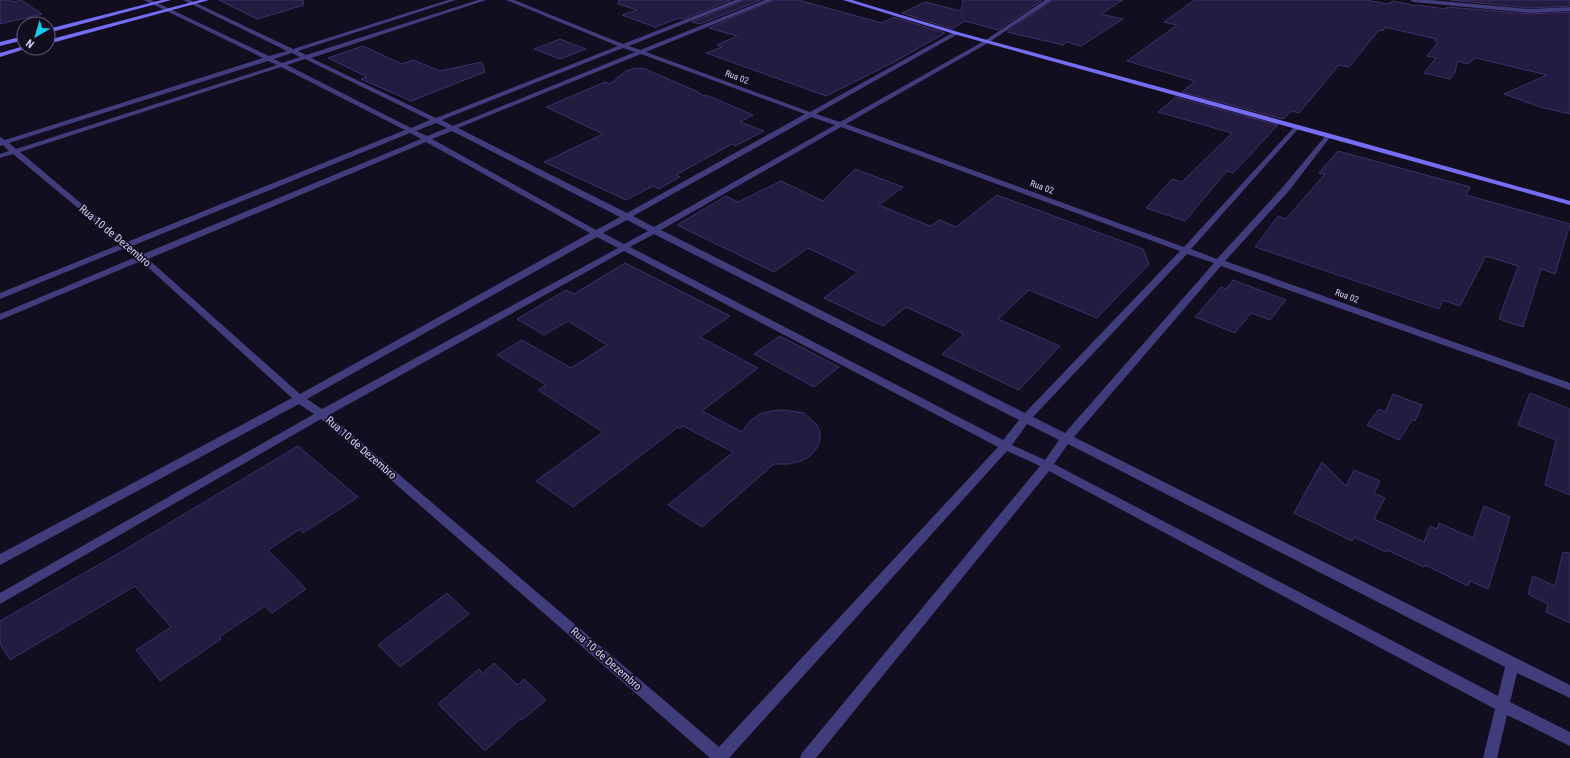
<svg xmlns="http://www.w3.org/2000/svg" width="1570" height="758" viewBox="0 0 1570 758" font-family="'Roboto Condensed',sans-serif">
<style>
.building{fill:#241c40;stroke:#3d306a}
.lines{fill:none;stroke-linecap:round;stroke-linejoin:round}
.street{fill:#413d7c;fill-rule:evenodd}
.secondary{fill:#756ef5;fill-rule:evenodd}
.labels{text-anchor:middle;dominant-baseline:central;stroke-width:3.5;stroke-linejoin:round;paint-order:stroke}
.far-street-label{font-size:9px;fill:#d7d1fc;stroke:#120e20}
.street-label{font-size:11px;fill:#d7d1fc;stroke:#120e20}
</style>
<rect width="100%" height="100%" fill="#120e20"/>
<g class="building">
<path d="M0 0H10L13 2 21 0 42 14 0 24Z"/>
<path d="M219 0H303L304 5 257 19Z"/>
<path d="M619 0H731L683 19 679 18 655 27 622 15 637 10 618 4Z"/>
<path d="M744 0H761L700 24 692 22Z"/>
<path d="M774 0H798L882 23 894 17 945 33 894 62 826 96 706 53 722 47 717 45 737 36 709 28Z"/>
<path d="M963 0H1042L998 30 965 21 952 29 902 13 925 2 961 11Z"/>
<path d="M1053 0H1123L1101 14 1123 19 1081 46 1067 42 1063 45 1007 32Z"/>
<path d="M1194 0H1366L1388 4 1393 1 1416 6 1418 5 1446 9 1447 7 1530 14 1570 12V114L1540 107 1504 94 1547 75 1476 58 1467 64 1458 61 1455 72 1450 79 1424 73 1436 58 1427 56 1438 42 1435 41 1436 39 1385 27 1383 31 1379 30 1349 67 1339 65 1299 113 1292 111 1283 119 1182 92 1195 81 1127 61 1177 25 1164 22Z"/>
<path d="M1450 0H1570V6L1530 8Z"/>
<path d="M560 39 586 49 560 59 534 49Z"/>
<path d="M363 46 402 64 413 60 440 71 482 62 485 72 411 101 361 79 367 77 328 58Z"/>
<path d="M636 68 645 69 696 91 704 96 706 95 753 115 740 122 764 131 735 146 732 144 676 175 680 177 659 189 653 186 626 200 544 162 603 134 546 107 605 82 610 84 626 71Z"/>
<path d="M1176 97 1278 125 1233 173 1227 171 1185 221 1146 208 1172 179 1182 182 1232 133 1158 112Z"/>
<path d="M1338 151 1470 187 1466 195 1570 224 1555 274 1541 269 1523 327 1499 319 1518 266 1486 256 1460 306 1443 300 1439 309 1255 247 1278 216 1286 219 1325 174 1319 173Z"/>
<path d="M855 169 903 187 879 205 930 226 940 220 956 227 997 195 1143 249 1149 264 1097 318 1029 290 998 319 1060 346 1019 390 942 354 964 334 906 307 883 326 824 298 858 272 808 248 774 272 677 225 726 196 738 202 781 181 823 201Z"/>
<path d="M625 263 730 316 700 337 758 368 702 411 742 432 750 421 760 414 771 411 784 410 804 413 816 424 820 432V440L817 448 810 456 801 461 789 464H774L702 527 668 505 733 452 683 426 680 428 678 427 573 507 536 481 603 432 538 390 546 385 497 355 522 340 571 368 607 345 568 321 544 335 517 319 566 290 574 294Z"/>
<path d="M1233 280 1286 300 1270 320 1251 313 1235 333 1195 317 1221 287 1226 289Z"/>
<path d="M780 336 839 367 814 387 754 354Z"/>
<path d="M1530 393 1570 409V495L1545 485 1556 440 1518 425Z"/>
<path d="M1393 394 1422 405 1415 421 1412 420 1399 440 1367 425 1379 409 1385 412Z"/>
<path d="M298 446 358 497 303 533 300 529 268 550 306 589 272 613 265 606 219 637 221 639 160 681 136 650 171 627 135 586 10 660 0 644V621L121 552Z"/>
<path d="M1322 462 1346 486 1354 470 1380 481 1374 493 1385 498 1374 519 1424 542 1430 526 1437 529 1439 523 1473 538 1484 506 1510 517 1488 589 1470 581 1468 586 1425 565 1424 567 1387 550 1386 552 1354 537 1352 541 1294 513Z"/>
<path d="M1563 552 1570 553V623L1546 612 1548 604 1528 594 1533 576 1555 586Z"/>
<path d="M447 593 469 614 400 667 378 645Z"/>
<path d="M494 663 518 685 524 679 546 700 522 720 520 719 485 751 438 704 479 669 483 673Z"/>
</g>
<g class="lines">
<g class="street">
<path d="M144 0H151L269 56 287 51 183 0H190L293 49 448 0H456L298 51 306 55 478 0H486L311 58 436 118 618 46 506 0H514L623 44 735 0H743L629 46 640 50 765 0H773L646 52 810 112 954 32H958V34L816 114 840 122 984 41 1045 0H1052L988 43 846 124 1184 247 1296 125H1300V127L1191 249 1217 259 1282 188 1327 134H1331V136L1288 192 1225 261 1570 383V390L1221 266 1074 437 1570 685V698L1517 673 1510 702 1570 732V746L1507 715 1497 758H1483L1495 709 1049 471 816 758H800L802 753 1040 466 1007 451 729 758H710L321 419 0 604V593L314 414 299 404 0 565V554L292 398 141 261 0 320V314L136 257 125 248 0 299V293L121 244 13 154 0 158V154L9 151 3 145 0 146V137L5 140 263 58ZM623 48 635 52 453 126 442 120ZM292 53 300 57 282 63 274 59ZM641 54 805 114 627 213 458 128ZM305 59 430 120 411 128 287 65ZM268 61 277 65 16 149 9 143ZM281 67 405 130 127 242 20 152ZM811 117 835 125 654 227 633 216ZM436 123 447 128 427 136 416 131ZM841 127 1180 251 1025 413 661 230ZM452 131 620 217 596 230 432 139ZM410 133 421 139 143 254 132 246ZM426 142 590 233 300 394 148 259ZM627 220 648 231 624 244 603 233ZM654 234 1019 420 1003 440 630 247ZM597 237 618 248 322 409 307 399ZM624 251 998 447 719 747 329 415ZM1187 254 1214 263 1065 433 1033 417ZM1027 424 1059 440 1045 460 1012 445ZM1068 444 1505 667 1498 696 1054 464Z"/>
<path d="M1410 0H1430L1530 9 1570 7V11L1530 13 1413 2Z"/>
</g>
<g class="secondary">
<path d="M162 0H171L48 33V29Z"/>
<path d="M200 0H209L48 44V40Z"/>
<path d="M843 0H852L958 32 1331 134 1570 201V205L954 34Z"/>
<path d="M24 36V40L0 46V42Z"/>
<path d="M24 46V48H28L0 57V53Z"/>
</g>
</g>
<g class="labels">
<g class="far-street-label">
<text transform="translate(737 77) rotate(20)">Rua 02</text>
<text transform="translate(1042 187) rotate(20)">Rua 02</text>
<text transform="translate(1347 296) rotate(20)">Rua 02</text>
</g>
<g class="street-label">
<text transform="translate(115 236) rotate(40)">Rua 10 de Dezembro</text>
<text transform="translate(361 448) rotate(41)">Rua 10 de Dezembro</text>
<text transform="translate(606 659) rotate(41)">Rua 10 de Dezembro</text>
</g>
</g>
<g transform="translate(36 36) rotate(218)"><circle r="19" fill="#120e20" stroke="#615c78"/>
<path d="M0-3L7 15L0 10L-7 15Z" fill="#10cde8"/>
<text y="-6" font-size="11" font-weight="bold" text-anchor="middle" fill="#d7d1fc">N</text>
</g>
</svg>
